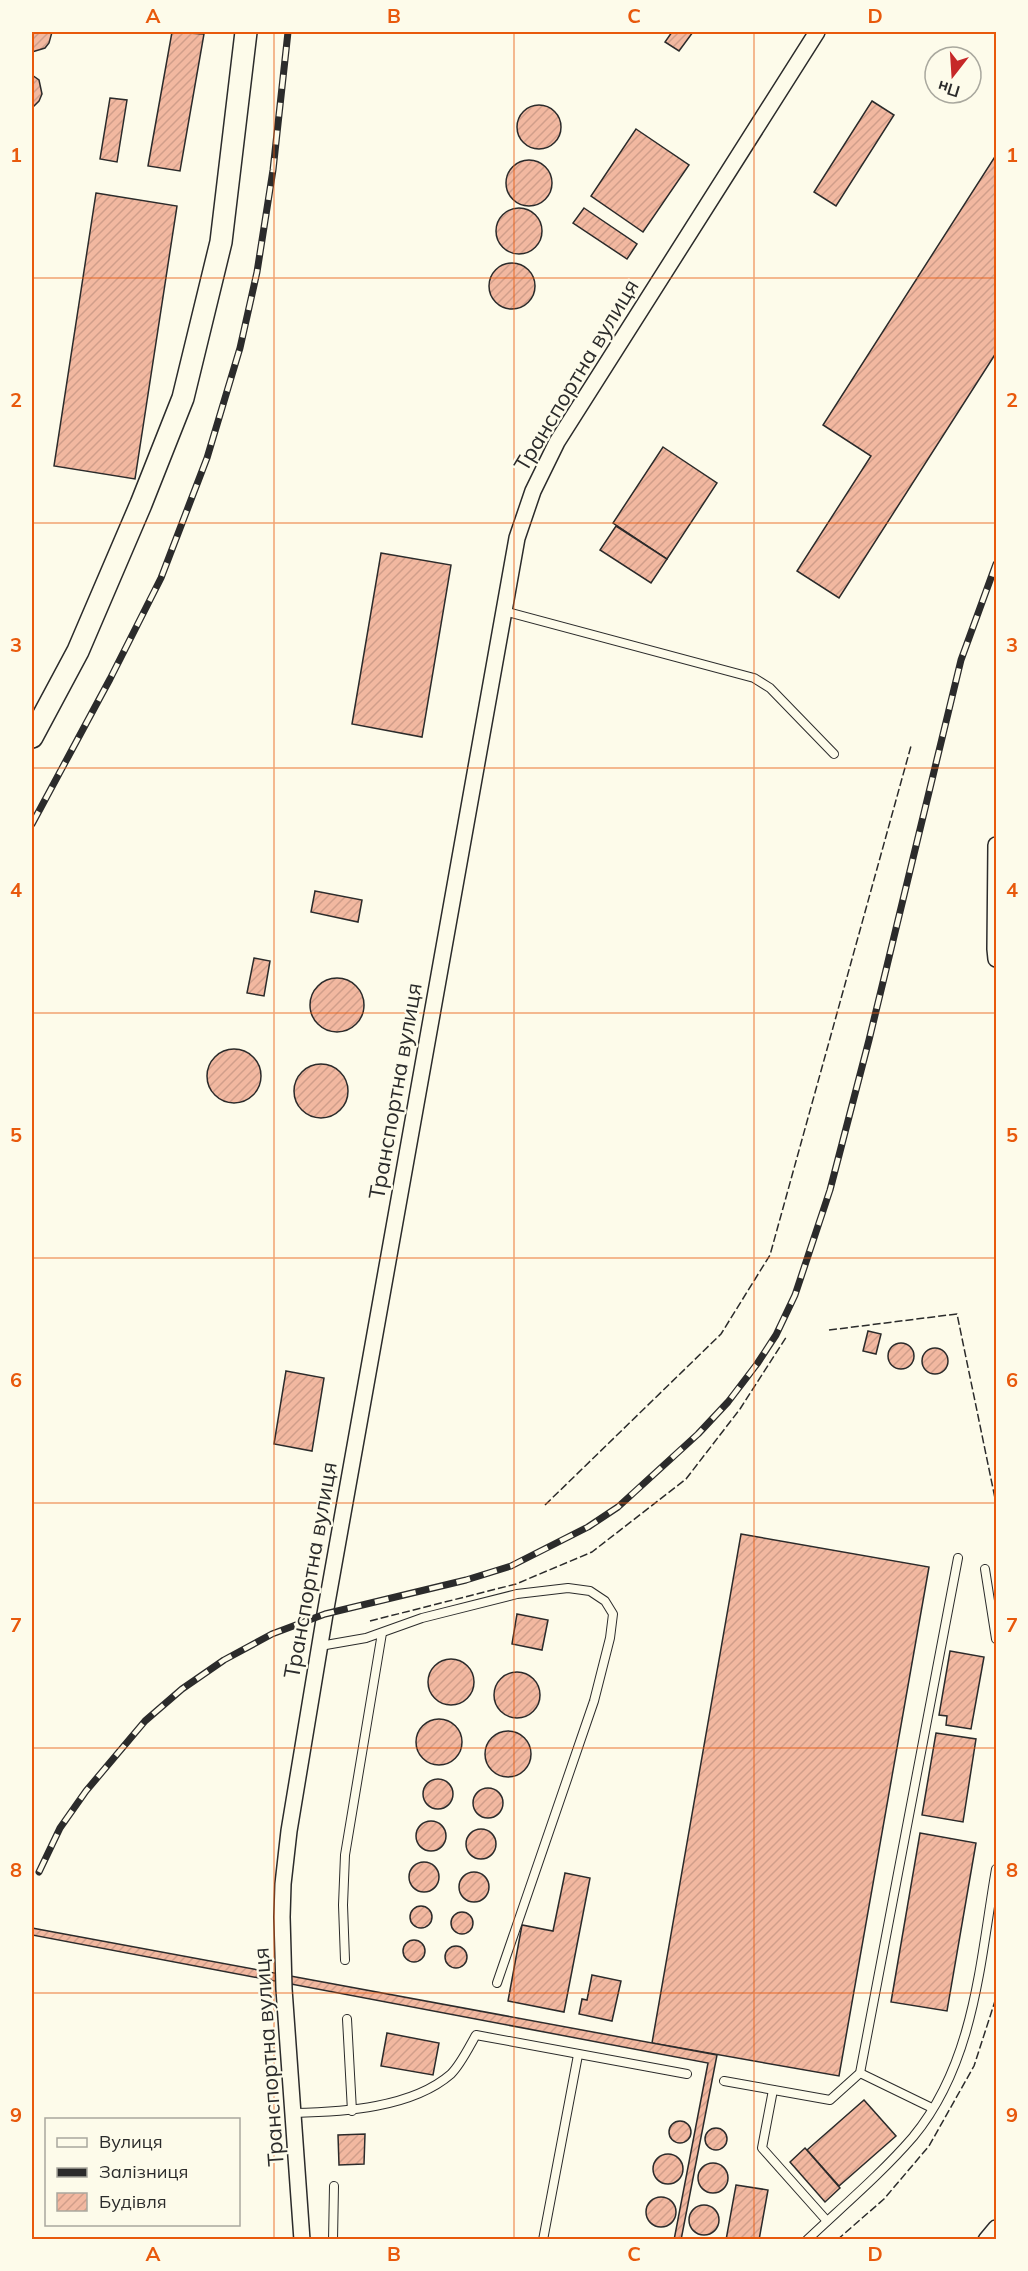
<svg xmlns="http://www.w3.org/2000/svg" width="1028" height="2271" viewBox="0 0 1028 2271" font-family="Mulish,sans-serif">
<style>
.building{fill:url(#building-hatch);stroke:#2b2b2b;stroke-width:1.5}
.lines{fill:none;stroke-linecap:round;stroke-linejoin:round}
.lane-casing{stroke:#2b2b2b;stroke-width:10}
.street-casing{stroke:#2b2b2b;stroke-width:18}
.secondary-casing{stroke:#2b2b2b;stroke-width:24}
.lane{stroke:#fdfbea;stroke-width:8}
.street{stroke:#fdfbea;stroke-width:15}
.secondary{stroke:#fdfbea;stroke-width:21}
.rail-casing{stroke:#2b2b2b;stroke-width:7}
.rail{stroke:#fdfbea;stroke-width:4.5;stroke-dasharray:14;stroke-linecap:butt}
.fence{stroke:#2b2b2b;stroke-width:1.5;stroke-dasharray:8 3;stroke-linecap:butt}
.grid{fill:none;stroke:#e8590c;stroke-width:1.5;stroke-opacity:0.55}
.labels{text-anchor:middle;dominant-baseline:central;stroke-width:4.5;stroke-linejoin:round;paint-order:stroke}
.street-label{font-size:22px;fill:#2b2b2b;stroke:#fdfbea}
.neatline{fill:none;stroke:#e8590c;stroke-width:2}
.grid-label{font-size:20px;text-anchor:middle;font-weight:bold;fill:#e8590c}
</style>
<defs>
<pattern id="building-hatch" width="6" height="6" patternUnits="userSpaceOnUse" patternTransform="scale(1.5)"><rect width="6" height="6" fill="#f2b8a0"/><path d="M-1 1l2-2M0 6l6-6M5 7l2-2" fill="none" stroke="#d09e8a"/></pattern>
</defs>
<rect width="100%" height="100%" fill="#fdfbea"/>
<g class="building">
<path d="M32 32H52L49 43 45 48 32 52Z"/>
<path d="M172 32 204 34 180 171 148 166Z"/>
<path d="M672 32H693L679 51 665 42Z"/>
<path d="M32 75 39 80 42 94 39 101 32 108Z"/>
<path d="M110 98 127 100 117 162 100 159Z"/>
<path d="M872 101 894 115 836 206 814 192Z"/>
<circle cx="539" cy="127" r="22"/>
<path d="M636 129 689 165 643 232 591 196Z"/>
<path d="M996 155V353L839 598 797 571 871 456 823 425Z"/>
<circle cx="529" cy="183" r="23"/>
<path d="M96 193 177 206 135 479 54 466Z"/>
<path d="M584 208 637 244 627 259 573 223Z"/>
<circle cx="519" cy="231" r="23"/>
<circle cx="512" cy="286" r="23"/>
<path d="M663 447 717 483 667 559 613 523Z"/>
<path d="M616 526 667 559 651 583 600 550Z"/>
<path d="M381 553 451 565 422 737 352 724Z"/>
<path d="M315 891 362 900 358 922 311 912Z"/>
<path d="M254 958 270 961 264 996 247 993Z"/>
<circle cx="337" cy="1005" r="27"/>
<circle cx="234" cy="1076" r="27"/>
<circle cx="321" cy="1091" r="27"/>
<path d="M868 1331 881 1334 876 1354 863 1351Z"/>
<circle cx="901" cy="1356" r="13"/>
<circle cx="935" cy="1361" r="13"/>
<path d="M286 1371 324 1378 312 1451 274 1444Z"/>
<path d="M741 1534 929 1567 839 2076 652 2043Z"/>
<path d="M517 1614 548 1620 542 1650 512 1644Z"/>
<path d="M950 1651 984 1657 971 1729 946 1725 947 1716 939 1715Z"/>
<circle cx="451" cy="1682" r="23"/>
<circle cx="517" cy="1695" r="23"/>
<circle cx="439" cy="1742" r="23"/>
<circle cx="508" cy="1754" r="23"/>
<path d="M936 1733 976 1739 963 1822 922 1815Z"/>
<circle cx="438" cy="1794" r="15"/>
<circle cx="488" cy="1803" r="15"/>
<circle cx="431" cy="1836" r="15"/>
<circle cx="481" cy="1844" r="15"/>
<path d="M920 1833 976 1843 947 2011 891 2002Z"/>
<circle cx="424" cy="1877" r="15"/>
<circle cx="474" cy="1887" r="15"/>
<path d="M565 1873 590 1878 564 2012 508 2001 522 1925 553 1931Z"/>
<circle cx="421" cy="1917" r="11"/>
<circle cx="462" cy="1923" r="11"/>
<path d="M32 1928 717 2055 681 2240H674L708 2063 32 1935Z"/>
<circle cx="414" cy="1951" r="11"/>
<circle cx="456" cy="1957" r="11"/>
<path d="M592 1975 621 1981 612 2021 579 2014 582 1999 587 2000Z"/>
<path d="M387 2033 439 2043 433 2075 381 2066Z"/>
<path d="M864 2100 896 2136 839 2186 807 2150Z"/>
<circle cx="680" cy="2132" r="11"/>
<circle cx="716" cy="2139" r="11"/>
<path d="M365 2134 364 2164 339 2165 338 2135Z"/>
<path d="M805 2148 840 2188 825 2202 790 2162Z"/>
<circle cx="668" cy="2169" r="15"/>
<circle cx="713" cy="2178" r="15"/>
<path d="M736 2185 768 2190 759 2240H726Z"/>
<circle cx="661" cy="2212" r="15"/>
<circle cx="704" cy="2220" r="15"/>
</g>
<g class="lines">
<defs>
<g id="lane">
<path d="M504 611 754 678 770 688 834 754"/>
<path d="M985 1569 996 1639"/>
<path d="M320 1646 366 1638 422 1618 517 1594 568 1588 590 1591 605 1601 613 1614 610 1638 594 1701 497 1983"/>
<path d="M345 1960 343 1905 345 1855 382 1633"/>
<path d="M347 2019 352 2111"/>
<path d="M860 2073 932 2108"/>
<path d="M724 2081 830 2100 860 2073 958 1558"/>
<path d="M773 2090 762 2148 827 2221"/>
<path d="M294 2113C343 2112 412 2108 451 2074 461 2064 469 2047 476 2035L687 2074"/>
<path d="M333 2240 334 2186"/>
<path d="M543 2240 578 2055"/>
<path d="M807 2240C843 2206 881 2174 913 2137 975 2062 980 1961 996 1869"/>
</g>
<g id="street">
<path d="M996 845 995 949 996 959"/>
<path d="M302 2240 284 1989 282 1917 283 1884 289 1831 325 1614 517 538 533 491 557 442 817 32"/>
<path d="M986 2240 996 2228"/>
</g>
<path id="secondary" d="M32 737 78 651 141 504 183 398 221 242 246 32"/>
</defs>
<use href="#lane" class="lane-casing"/>
<use href="#street" class="street-casing"/>
<use href="#secondary" class="secondary-casing"/>
<use href="#lane" class="lane"/>
<use href="#street" class="street"/>
<use href="#secondary" class="secondary"/>
<defs>
<g id="rail">
<path d="M32 824 110 679 161 578 207 458 240 348 257 272 273 170 288 32"/>
<path d="M39 1872 60 1828 86 1791 145 1721 182 1689 224 1660 272 1634 325 1614 466 1580 511 1566 588 1527 618 1507 698 1434 728 1402 757 1364 776 1335 795 1295 830 1190 869 1040 961 660 996 564"/>
</g>
</defs>
<use href="#rail" class="rail-casing"/>
<use href="#rail" class="rail"/>
<g class="fence">
<path d="M829 1330 957 1314 996 1503"/>
<path d="M545 1505 721 1334 770 1255 911 746"/>
<path d="M370 1621 516 1584 592 1552 686 1479 740 1409 787 1336"/>
<path d="M837 2240 884 2199 929 2146 974 2066 996 1998"/>
</g>
</g>
<path class="grid" d="M274 32V2240M514 32V2240M754 32V2240M32 278H996M32 523H996M32 768H996M32 1013H996M32 1258H996M32 1503H996M32 1748H996M32 1993H996"/>
<g class="labels">
<g class="street-label">
<text transform="translate(576 375) rotate(-59)">Транспортна вулиця</text>
<text transform="translate(395 1091) rotate(-80)">Транспортна вулиця</text>
<text transform="translate(310 1570) rotate(-80)">Транспортна вулиця</text>
<text transform="translate(268 2057) rotate(-94)">Транспортна вулиця</text>
</g>
</g>
<rect width="1028" height="2271" fill="none" stroke="#fdfbea" stroke-width="66"/>
<rect x="45" y="2118" width="195" height="108" fill="#fdfbea" stroke="#a9a89e" stroke-width="1.5"/>
<rect x="57" y="2138" width="30" height="9" fill="#fdfbea" stroke="#a9a89e" stroke-width="1.5"/>
<text x="99" y="2148" font-size="18" fill="#2b2b2b">Вулиця</text>
<rect x="57" y="2168" width="30" height="9" fill="#2b2b2b" stroke="#a9a89e" stroke-width="1.5"/>
<text x="99" y="2178" font-size="18" fill="#2b2b2b">Залізниця</text>
<rect x="57" y="2193" width="30" height="18" fill="url(#building-hatch)" stroke="#a9a89e" stroke-width="1.5"/>
<text x="99" y="2208" font-size="18" fill="#2b2b2b">Будівля</text>
<g transform="translate(953 75) rotate(197)"><circle r="28" fill="#fdfbea" stroke="#a9a89e" stroke-width="1.5"/>
<path d="M0-4.5L10 22L0 15L-10 22Z" fill="#c62828"/>
<text y="-9" font-size="16" font-weight="bold" text-anchor="middle" fill="#2b2b2b">Пн</text>
</g>
<rect x="33" y="33" width="962" height="2205" class="neatline"/>
<g class="grid-label">
<text x="153" y="23">A</text>
<text x="394" y="23">B</text>
<text x="634" y="23">C</text>
<text x="875" y="23">D</text>
<text x="16" y="162">1</text>
<text x="1012" y="162">1</text>
<text x="16" y="407">2</text>
<text x="1012" y="407">2</text>
<text x="16" y="652">3</text>
<text x="1012" y="652">3</text>
<text x="16" y="897">4</text>
<text x="1012" y="897">4</text>
<text x="16" y="1142">5</text>
<text x="1012" y="1142">5</text>
<text x="16" y="1387">6</text>
<text x="1012" y="1387">6</text>
<text x="16" y="1632">7</text>
<text x="1012" y="1632">7</text>
<text x="16" y="1877">8</text>
<text x="1012" y="1877">8</text>
<text x="16" y="2122">9</text>
<text x="1012" y="2122">9</text>
<text x="153" y="2261">A</text>
<text x="394" y="2261">B</text>
<text x="634" y="2261">C</text>
<text x="875" y="2261">D</text>
</g>
</svg>
